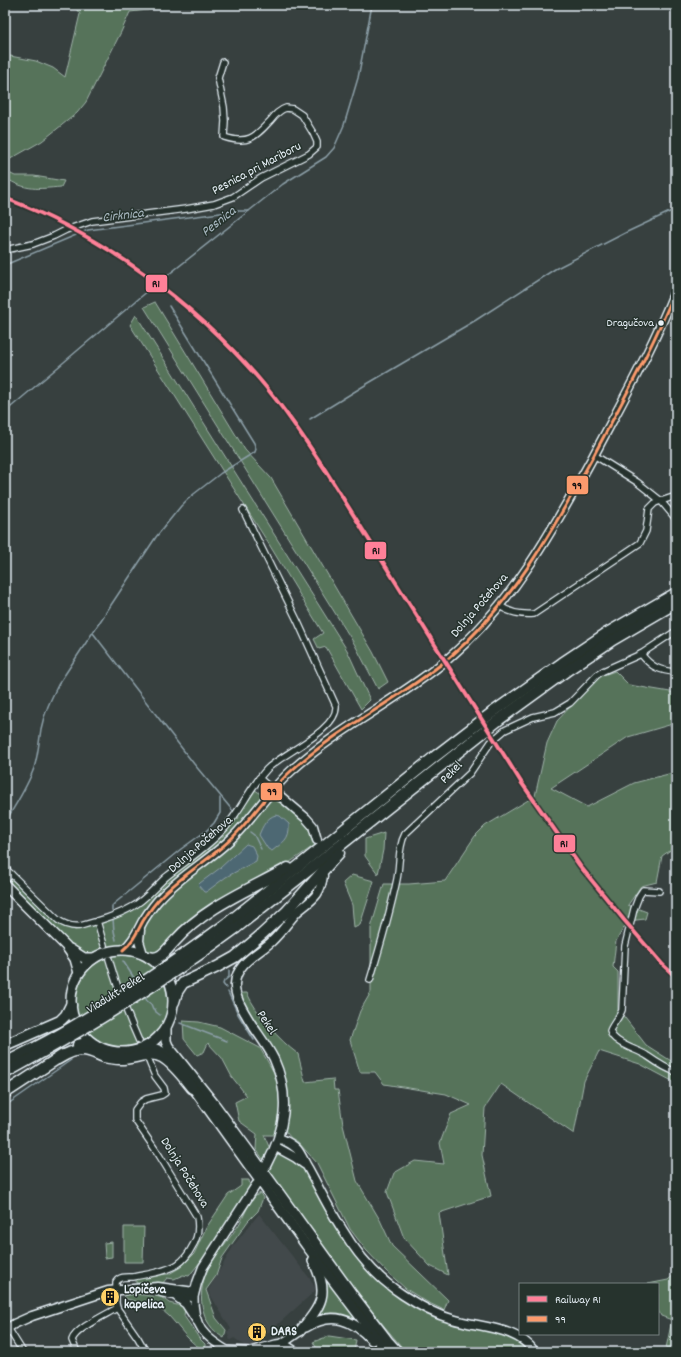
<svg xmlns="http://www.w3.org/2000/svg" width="681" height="1357" viewBox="0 0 681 1357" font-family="Dekko,sans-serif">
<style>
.built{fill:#43494c}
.green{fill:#56735a;stroke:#9fb2a9}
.water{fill:#4e6873;stroke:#8c9fa8}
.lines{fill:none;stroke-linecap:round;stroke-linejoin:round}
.stream{stroke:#8c9fa8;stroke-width:1.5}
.minor-tunnel{stroke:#525b5b;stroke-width:5.5;stroke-dasharray:5.5 3;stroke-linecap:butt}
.minor-casing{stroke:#e8f1f8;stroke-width:8}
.tertiary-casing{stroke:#e8f1f8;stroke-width:10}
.secondary-casing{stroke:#e8f1f8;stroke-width:11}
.primary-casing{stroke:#e8f1f8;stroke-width:12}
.trunk-casing{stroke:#e8f1f8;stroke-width:12}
.motorway-casing{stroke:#e8f1f8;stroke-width:13}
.minor{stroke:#26332d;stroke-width:5.5}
.tertiary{stroke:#26332d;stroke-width:7}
.secondary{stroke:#26332d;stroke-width:8}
.primary{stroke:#26332d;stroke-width:9}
.trunk{stroke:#26332d;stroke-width:9}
.motorway{stroke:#26332d;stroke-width:10}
.motorway-bridge-casing{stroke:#e8f1f8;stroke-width:13;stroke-linecap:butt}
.motorway-bridge{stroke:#26332d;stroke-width:10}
.bus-1-casing{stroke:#26332d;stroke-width:6}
.bus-1{stroke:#fc9b6d;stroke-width:3}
.rail-1-casing{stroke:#26332d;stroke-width:7}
.rail-1{stroke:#ff8098;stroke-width:4}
.bus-dot{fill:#e8f1f8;stroke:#26332d;stroke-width:1.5}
.labels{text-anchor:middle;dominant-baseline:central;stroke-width:3;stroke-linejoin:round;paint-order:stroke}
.bus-label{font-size:12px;fill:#e8f1f8;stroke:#26332d;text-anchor:end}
.street-label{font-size:13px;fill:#e8f1f8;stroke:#26332d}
.poi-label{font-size:13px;font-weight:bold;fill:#e8f1f8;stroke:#26332d;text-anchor:start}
.water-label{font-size:14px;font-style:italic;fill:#aabac3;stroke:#26332d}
.line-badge{stroke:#26332d;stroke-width:1.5}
.pale-badge-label{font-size:11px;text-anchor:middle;font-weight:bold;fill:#111}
</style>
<rect width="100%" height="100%" fill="#37403f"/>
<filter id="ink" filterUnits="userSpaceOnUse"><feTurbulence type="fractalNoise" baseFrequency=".025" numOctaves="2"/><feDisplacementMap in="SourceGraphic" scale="8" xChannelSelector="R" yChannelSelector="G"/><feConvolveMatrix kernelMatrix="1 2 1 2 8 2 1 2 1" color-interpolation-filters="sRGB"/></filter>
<g filter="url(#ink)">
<path class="built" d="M259 1214 311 1280 316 1290 257 1343 248 1348 234 1338 230 1340 227 1332 231 1329 208 1291 234 1245Z"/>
<g class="green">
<path d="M73 5H136L137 6 139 5H159L148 10 130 12 121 32 86 102 77 113 42 141 5 162V55L36 61 53 68 65 77 80 14Z"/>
<path d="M5 171 15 176H34L64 181 61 187C37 189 27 191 5 178Z"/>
<path d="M155 302 245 450 271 478 373 652 388 682 378 689 355 645 144 307Z"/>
<path d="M136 315 347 650 370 700 361 709 326 647 319 649 314 639 323 633 267 541 130 325Z"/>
<path d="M615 671 629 685 676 693V723L628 737 551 788 587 807 634 783 676 772V846L662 856 657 882 641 886 628 905 647 912 645 919 628 921 616 941 613 967 618 972V1009L646 1045 676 1064V1083L640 1064 599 1051 584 1081 574 1134 501 1084 485 1108 482 1155 491 1196 439 1213 448 1275 430 1266 404 1238 387 1192 394 1173 415 1161 444 1164 440 1143 451 1114 471 1105 446 1094 384 1084 375 1072H360L350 1040 360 1011 371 992V928L384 884H409L445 881 475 836 485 826 535 796 547 743 557 721 598 677Z"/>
<path d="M255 790 263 795C252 808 242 823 230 835 195 869 153 905 125 944L107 947 100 925 102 922 129 912 144 903 172 876 210 846 236 818 238 819 239 817 238 816Z"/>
<path d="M271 799C282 802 303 817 309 827 312 833 314 840 315 845L157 953C126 952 151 915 160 903L256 817Z"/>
<path d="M384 833 383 850 378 874 365 856V839Z"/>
<path d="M352 875 374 881 360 925 354 928 352 905 343 883Z"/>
<path d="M9 880H14L63 926 75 930 95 925 97 929 103 948C90 954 87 956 74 948L8 882Z"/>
<path d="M118 955C168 953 188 1021 142 1043L110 960V956Z"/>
<path d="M106 958 137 1040 138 1044C83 1065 48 985 106 958Z"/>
<path d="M243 993H247C257 1015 279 1040 298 1054L305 1082 333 1079 334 1090H338L343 1125 357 1181 380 1220 392 1246 448 1300 444 1310 427 1302 406 1289 386 1271 366 1250 350 1229 317 1163 298 1142 291 1138 286 1132 285 1127 287 1113V1093L283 1075 254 1019 240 996V994Z"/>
<path d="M183 1021 199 1022 220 1027 260 1048 277 1078 280 1108 274 1135H264L270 1149 263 1159 256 1149 257 1134 239 1121 235 1102 247 1096 232 1077 222 1058 208 1043 204 1052 197 1055 184 1039Z"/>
<path d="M279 1153 302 1166 345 1240 418 1309 439 1319 460 1325 510 1336 520 1342 530 1352H406L363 1301 275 1182 268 1170 275 1157Z"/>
<path d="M241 1180H249L250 1186 208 1252 189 1276 183 1275 174 1279 167 1278 162 1284 136 1283V1278L145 1276 169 1274 181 1267 194 1254 206 1228 228 1195 241 1186Z"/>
<path d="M260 1193 263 1198 258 1211 248 1221 222 1258 216 1276 206 1290 216 1318 226 1330 224 1338C199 1324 196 1291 209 1267 217 1252 229 1240 238 1226 245 1216 248 1200 260 1193Z"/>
<path d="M124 1227H144L143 1262H124Z"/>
<path d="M112 1242V1257L105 1258 104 1243Z"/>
<path d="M676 1273V1348H666L672 1320 661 1316 658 1310V1284H648L668 1280Z"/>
<path d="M323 1274 360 1325 313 1321Z"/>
<path d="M133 1294 161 1297 169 1303 185 1307 184 1316 199 1338 205 1344V1351C189 1343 181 1329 169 1316 158 1305 141 1303 127 1299L124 1296Z"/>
<path d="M329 1336 356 1340 354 1352H319L313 1342Z"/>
</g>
<g class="water">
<path d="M276 815 280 816 289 824C290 840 283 842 272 851L268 849 259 835C262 827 267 817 276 815Z"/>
<path d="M246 844 252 846 257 856 256 861 226 877 206 892H204L198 885 200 883 220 868Z"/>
</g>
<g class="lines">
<g class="stream">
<path d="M5 265 88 230 236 211H249"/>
<path d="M156 285 159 289"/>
<path d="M5 412 149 290 283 184 326 157 334 148 344 125 358 78 372 5"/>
<path d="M310 419 362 387 476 320 555 269 627 232 676 209"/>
<path d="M93 633 194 764 233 811"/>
<path d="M5 823C15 805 27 788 34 768 38 756 39 742 41 729 44 713 51 699 58 685L156 537 181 506 190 497 221 473 255 452 256 449 254 443 169 306"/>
<path d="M250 832 254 835 261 849"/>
<path d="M112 911V906L115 903 181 849 206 831 214 823 220 813V798"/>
<path d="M113 919 114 931 116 940"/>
<path d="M123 961 136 981"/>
<path d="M226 988 223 984 224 981 229 977V970"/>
<path d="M228 992 238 1014 254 1040"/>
<path d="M145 997 147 1001 151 1004 153 1009H155L156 1012 160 1015"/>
<path d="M180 1023 227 1041"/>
<path d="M5 1106 71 1060"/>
</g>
<path class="minor-tunnel" d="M104 945 109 959"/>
<defs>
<g id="minor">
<path d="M5 250 33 244 54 236 66 230 92 221 186 209 214 204 233 197 261 178 309 154 317 147V142L313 133 302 115 293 109 286 108C279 110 275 115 271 120 255 137 249 145 224 137L225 121 224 107 218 78 223 62"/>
<path d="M594 455 637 482 661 501 676 519"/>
<path d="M500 606C510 613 522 615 534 614L640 543 646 531 649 509 655 503 676 496"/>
<path d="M641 654C651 667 660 671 676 672"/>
<path d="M259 778 273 790"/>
<path d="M5 868 58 920C65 925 72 927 80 926 98 921 116 916 132 907 145 900 155 887 166 877 186 861 208 847 225 828 241 810 250 787 267 769 283 753 338 730 336 706L298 622 243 510"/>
<path d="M5 881 11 874"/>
<path d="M659 891 643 890 639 896 634 909 625 946 622 1010C620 1016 610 1028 610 1031 611 1035 615 1039 618 1041 626 1047 637 1050 646 1055 656 1062 664 1068 676 1072"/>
<path d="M97 921 104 945"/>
<path d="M109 959C117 987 127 1014 139 1041"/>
<path d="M370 980C380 947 390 913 397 879 400 864 398 847 405 834L470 773 491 742 505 730 533 717 555 712 570 703 597 675 603 671 641 654 676 631"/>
<path d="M8 1328 23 1352"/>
<path d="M77 1352 72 1340C76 1328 106 1315 117 1308"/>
<path d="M146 1352 138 1338 117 1308 116 1303V1282C120 1276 127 1277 133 1277 147 1274 166 1272 178 1264 184 1260 189 1253 192 1247 198 1238 199 1228 197 1217L159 1155 135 1120V1110L141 1102 146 1099 162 1095 165 1093 164 1088 155 1076 148 1059"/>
</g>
<g id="tertiary">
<path d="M194 1295C193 1327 204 1337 230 1352"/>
<path d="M226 1350 250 1351 276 1344 283 1343 297 1352"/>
<path d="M268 1352 276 1349 283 1343"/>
</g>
<g id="secondary">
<path d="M273 790 306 818 313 826 317 840"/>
<path d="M140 930 139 941 143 954"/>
<path d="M123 950C133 942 137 932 143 921 148 913 155 903 162 896 183 874 211 859 233 837 254 816 269 791 291 771 339 727 399 700 449 658 513 603 554 528 594 455 623 400 653 347 676 289"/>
<path d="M279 1138C286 1141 292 1144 297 1149 302 1155 304 1162 308 1168 319 1188 329 1209 342 1229 357 1254 378 1279 403 1295 418 1305 434 1314 452 1319 480 1328 516 1326 535 1352"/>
<path d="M276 1147 296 1158 304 1164"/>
<path d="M266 1166C285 1130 291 1097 274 1059 267 1045 257 1033 249 1020 243 1010 234 996 235 984 236 963 258 954 271 942 281 933 288 922 297 912 304 906 312 901 317 894 321 888 322 883 323 876"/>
<path d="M161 1292 186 1298 194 1295 197 1283 203 1267 256 1185"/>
<path d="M177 1297 186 1304 197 1321"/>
<path d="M5 1330 14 1324 32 1316 108 1291 158 1287 194 1292"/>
<path d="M283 1343 300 1331"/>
</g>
<g id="primary">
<path d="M5 885 66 946 75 959 79 973"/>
<path d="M70 949 84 958H94"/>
<circle cx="122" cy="1001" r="51"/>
</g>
<g id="trunk">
<path d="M166 1027V1041L168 1046 215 1105 251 1154 352 1294 388 1341 398 1352"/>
<path d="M143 1048C156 1047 164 1051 172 1061"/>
<path d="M189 1082 306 1245 387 1352"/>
<path d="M306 1327C332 1311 353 1319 372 1340"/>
<path d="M300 1331C322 1305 330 1293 313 1261"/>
</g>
<g id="motorway">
<path d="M230 921 433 758 493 712 562 663 607 633 676 593"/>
<path d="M236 928 500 719 569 669 611 641 676 603"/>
<path d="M149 957C161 961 167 949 175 941 205 907 249 890 288 868"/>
<path d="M174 1002 177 992 183 983 217 967 235 957 261 935 286 912 339 853"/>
<path d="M5 1045 60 1021 66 1015 71 1005"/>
<path d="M78 1045 87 1043 95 1045"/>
<path d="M58 1059C65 1055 72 1050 81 1050 89 1049 96 1054 104 1057 109 1058 114 1059 119 1059 133 1060 149 1050 162 1057 173 1063 184 1078 192 1088"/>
<path d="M5 1093 63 1055"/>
</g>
</defs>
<use href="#minor" class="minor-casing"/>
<use href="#tertiary" class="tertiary-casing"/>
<use href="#secondary" class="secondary-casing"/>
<use href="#primary" class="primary-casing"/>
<use href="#trunk" class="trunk-casing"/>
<use href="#motorway" class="motorway-casing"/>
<use href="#minor" class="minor"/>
<use href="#tertiary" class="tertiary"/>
<use href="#secondary" class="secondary"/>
<use href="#primary" class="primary"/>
<use href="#trunk" class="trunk"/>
<use href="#motorway" class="motorway"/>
<defs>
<g id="motorway-bridge">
<path d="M5 1063C24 1053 43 1044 62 1033 120 999 176 961 230 921"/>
<path d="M5 1073C86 1029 162 983 236 928"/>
</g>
</defs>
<use href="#motorway-bridge" class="motorway-bridge-casing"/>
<use href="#motorway-bridge" class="motorway-bridge"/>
<defs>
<path id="bus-1" d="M123 950C133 942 137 932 143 921 148 913 155 903 162 896 183 874 211 859 233 837 254 816 269 791 291 771 339 727 399 700 449 658 513 603 554 528 594 455 623 400 653 347 676 289"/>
</defs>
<use href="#bus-1" class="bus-1-casing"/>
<use href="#bus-1" class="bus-1"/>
<defs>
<path id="rail-1" d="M5 198C103 236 191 300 260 380 284 408 304 438 324 468L521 782 580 866 624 920 663 965 676 977"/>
</defs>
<use href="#rail-1" class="rail-1-casing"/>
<use href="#rail-1" class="rail-1"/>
</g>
</g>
<defs>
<symbol id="building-disc" viewBox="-11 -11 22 22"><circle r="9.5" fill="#ffd166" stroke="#26332d"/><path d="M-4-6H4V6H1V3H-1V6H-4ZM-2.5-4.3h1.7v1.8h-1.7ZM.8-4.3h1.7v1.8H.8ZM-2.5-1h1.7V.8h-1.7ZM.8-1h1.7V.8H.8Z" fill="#111"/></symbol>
</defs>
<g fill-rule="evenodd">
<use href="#building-disc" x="99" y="1286" width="22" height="22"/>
<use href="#building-disc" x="246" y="1321" width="22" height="22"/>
</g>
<circle class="bus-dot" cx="661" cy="323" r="3.5"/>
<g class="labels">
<g class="bus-label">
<text x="654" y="323">Dragučova</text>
</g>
<g class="street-label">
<text transform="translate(257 169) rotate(-28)">Pesnica pri Mariboru</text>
<text transform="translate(480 606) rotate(-49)">Dolnja Počehova</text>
<text transform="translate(452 773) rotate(-46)">Pekel</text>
<text transform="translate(201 845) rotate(-41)">Dolnja Počehova</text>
<text transform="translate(116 994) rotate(-32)">Viadukt Pekel</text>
<text transform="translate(266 1023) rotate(57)">Pekel</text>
<text transform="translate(184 1173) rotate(58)">Dolnja Počehova</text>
</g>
<g class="poi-label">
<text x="124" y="1290">Lopičeva<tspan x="124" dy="15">kapelica</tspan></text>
<text x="271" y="1332">DARS</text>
</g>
<g class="water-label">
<text transform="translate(123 216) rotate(-7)">Cirknica</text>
<text transform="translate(219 222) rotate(-38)">Pesnica</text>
</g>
</g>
<g class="line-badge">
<rect x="145" y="274" width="23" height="19" rx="4" fill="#ff8098"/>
<rect x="566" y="475" width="23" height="20" rx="4" fill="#fc9b6d"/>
<rect x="364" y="541" width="23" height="19" rx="4" fill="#ff8098"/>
<rect x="260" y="782" width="23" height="19" rx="4" fill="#fc9b6d"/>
<rect x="553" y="834" width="23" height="19" rx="4" fill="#ff8098"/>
</g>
<g class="pale-badge-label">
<text x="156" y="287">R1</text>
<text x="577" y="489">99</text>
<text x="376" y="554">R1</text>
<text x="272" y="795">99</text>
<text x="564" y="847">R1</text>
</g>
<rect width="681" height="1357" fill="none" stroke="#26332d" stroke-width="20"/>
<rect x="10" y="10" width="661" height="1337" fill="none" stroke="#e8f1f8" stroke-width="1.5" filter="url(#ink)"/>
<rect x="519" y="1283" width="140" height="52" fill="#26332d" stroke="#747f7e"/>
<rect x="527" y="1296" width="20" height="6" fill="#ff8098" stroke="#747f7e"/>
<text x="555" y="1303" font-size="12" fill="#e8f1f8">Railway R1</text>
<rect x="527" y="1316" width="20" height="6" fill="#fc9b6d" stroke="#747f7e"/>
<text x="555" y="1323" font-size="12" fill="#e8f1f8">99</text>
</svg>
